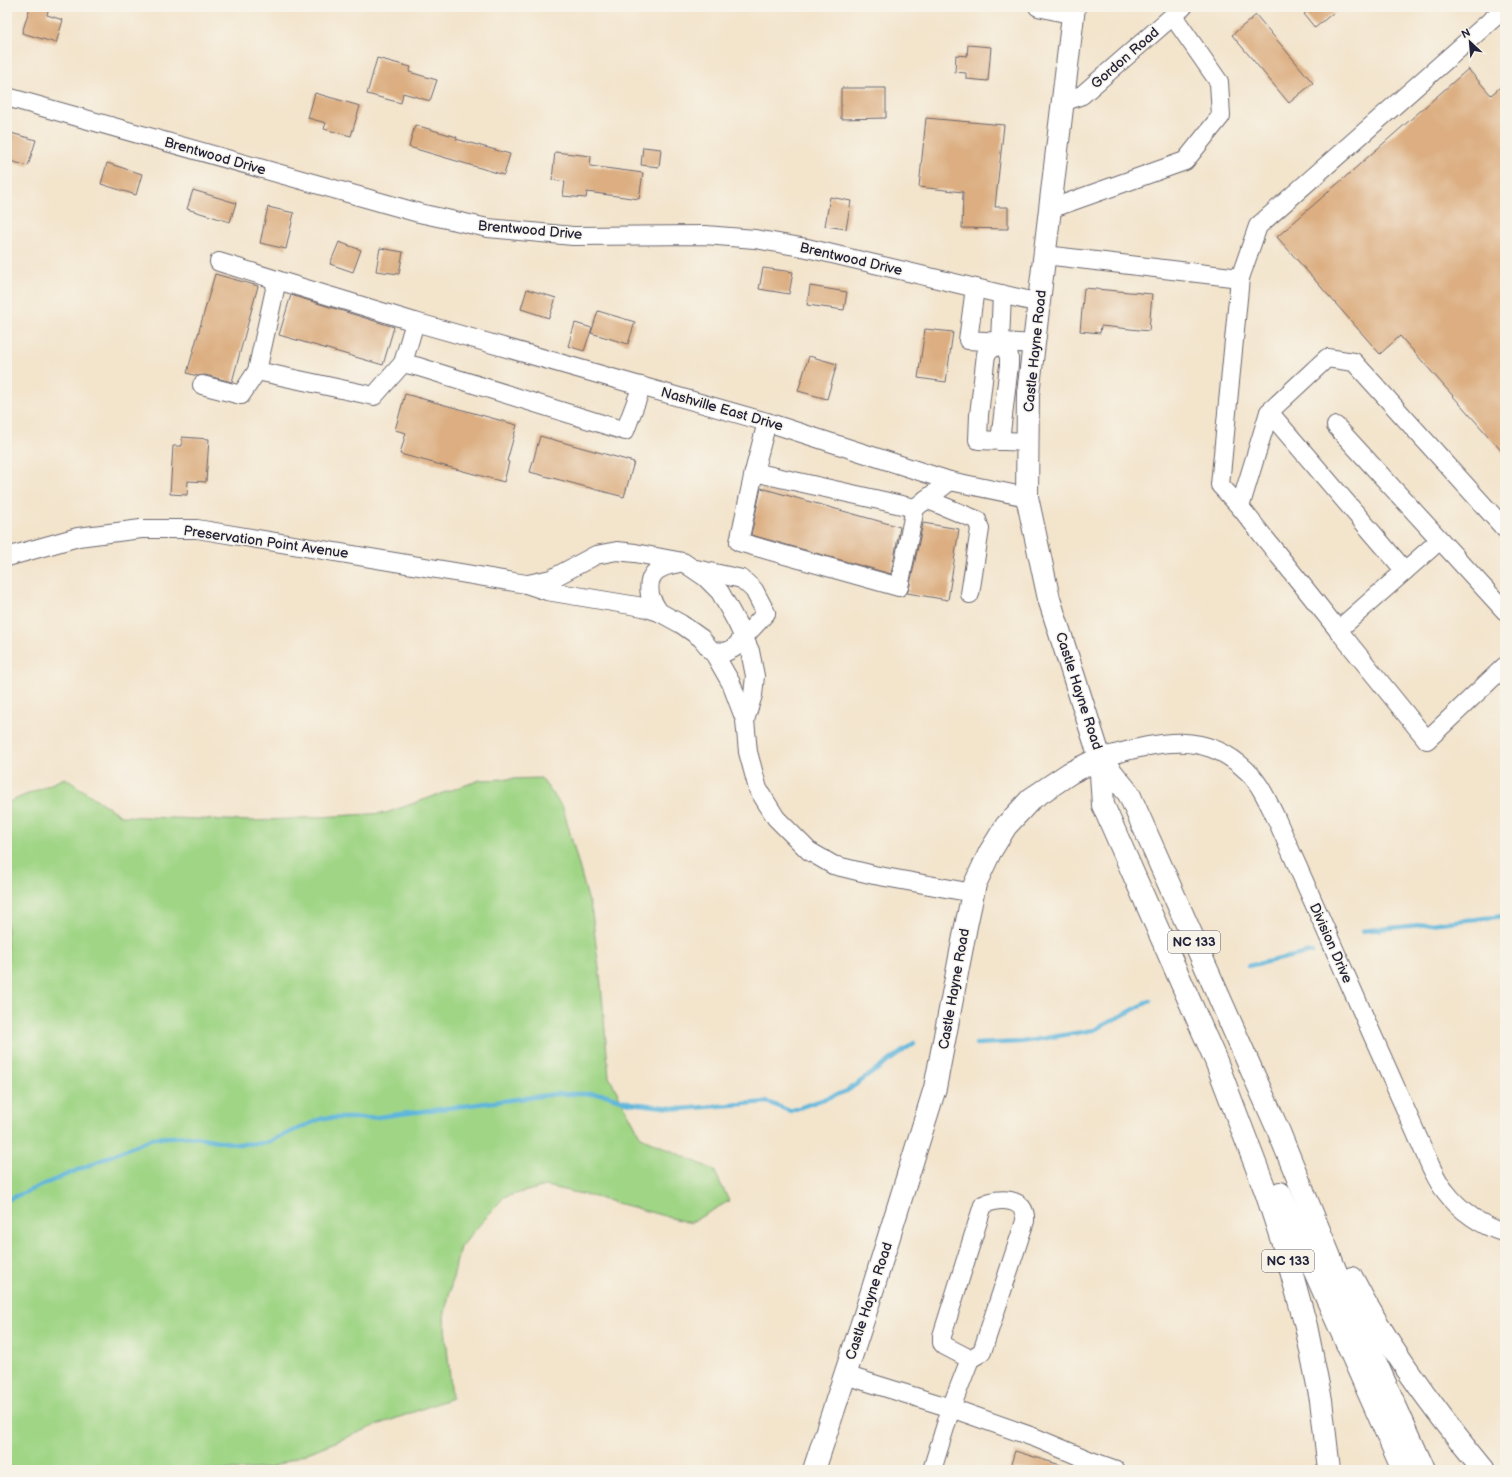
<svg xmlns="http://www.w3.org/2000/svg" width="1512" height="1477" viewBox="0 0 1512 1477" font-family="'Balsamiq Sans',sans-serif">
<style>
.green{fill:#a0d586;stroke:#617c60}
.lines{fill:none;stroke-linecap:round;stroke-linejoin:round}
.stream{stroke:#5eb6db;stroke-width:4.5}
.building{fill:#dcae81}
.minor-casing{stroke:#6b666e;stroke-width:20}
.major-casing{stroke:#6b666e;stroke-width:24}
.highway-casing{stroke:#6b666e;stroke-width:24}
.minor{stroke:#fff;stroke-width:18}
.major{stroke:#fff;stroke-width:22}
.highway{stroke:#fff;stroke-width:22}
.labels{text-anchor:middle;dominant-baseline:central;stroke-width:3;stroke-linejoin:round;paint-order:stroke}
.shield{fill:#f7f3e8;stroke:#62616f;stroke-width:1}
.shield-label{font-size:13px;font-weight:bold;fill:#22223b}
.street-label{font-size:14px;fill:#22223b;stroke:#f7f3e8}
</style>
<rect width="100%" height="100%" fill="#f7f3e8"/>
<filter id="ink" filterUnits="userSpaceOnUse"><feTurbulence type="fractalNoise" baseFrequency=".025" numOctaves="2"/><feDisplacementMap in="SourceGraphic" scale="8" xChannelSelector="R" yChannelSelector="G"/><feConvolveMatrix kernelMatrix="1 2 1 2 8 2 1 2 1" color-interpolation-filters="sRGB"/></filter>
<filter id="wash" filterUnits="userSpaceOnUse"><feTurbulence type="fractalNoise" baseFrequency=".012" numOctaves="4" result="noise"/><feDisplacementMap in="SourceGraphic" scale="16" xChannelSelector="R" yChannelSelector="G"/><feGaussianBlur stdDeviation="0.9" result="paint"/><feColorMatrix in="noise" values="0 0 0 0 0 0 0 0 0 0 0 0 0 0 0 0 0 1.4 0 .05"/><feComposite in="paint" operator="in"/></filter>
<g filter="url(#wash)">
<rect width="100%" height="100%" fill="#f3e4cc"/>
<path class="green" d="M65 778 121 816 252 821 386 813 480 780 541 778 563 808 592 913 601 984 609 1077 641 1137 714 1170 729 1201 690 1223 599 1198 546 1186 504 1197 460 1247 444 1317 452 1398 375 1426 270 1468 243 1470H7V803Z"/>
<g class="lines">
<g class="stream">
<path d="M1362 931 1505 916"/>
<path d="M1248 966 1312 952"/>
<path d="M976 1044 1022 1042 1094 1030 1150 1001"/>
<path d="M7 1200 153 1138 189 1136 237 1144 265 1143 323 1118H370L556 1094H603L630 1103 681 1109 767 1102 790 1111 847 1091 914 1043"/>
</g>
</g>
<g id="blocks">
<g class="building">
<path d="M30 7H49L47 15 63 20 56 43 22 33Z"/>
<path d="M1312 7H1340L1315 28 1304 14Z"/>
<path d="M1256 15 1313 83 1289 103 1232 35Z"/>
<path d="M968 45 991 47 988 81 966 79V73L955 72 956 55 967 56Z"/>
<path d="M377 58 411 67 409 72 437 80 430 101 403 93 401 103 367 94Z"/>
<path d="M1468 69 1491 95 1505 83V455L1400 336 1380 354 1277 237Z"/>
<path d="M841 88H886V118L841 119Z"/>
<path d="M315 93 360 106 351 136 324 129 326 123 308 118Z"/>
<path d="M926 118 1004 125 995 207H1008V229L962 228 963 192 919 187Z"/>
<path d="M415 125 457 137 456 139 510 154 504 175 409 147Z"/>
<path d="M11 133 36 140 28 166 7 160V139H9Z"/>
<path d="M643 147 661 149 659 167 641 165Z"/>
<path d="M555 152 591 156 590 166 643 173 639 199 587 192 586 198 563 196 565 182 552 180Z"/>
<path d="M107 163 142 174 136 195 101 184Z"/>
<path d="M193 190 236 203 230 222 187 209Z"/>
<path d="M830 197 851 201 846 229 825 226Z"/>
<path d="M268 207 294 213 286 249 260 243Z"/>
<path d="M339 242 361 250 353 272 330 264Z"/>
<path d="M380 248 403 252 399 274 376 271Z"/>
<path d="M763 268 793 272 789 294 759 289Z"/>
<path d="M215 274 258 286 232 382 205 375 197 376 187 373Z"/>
<path d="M810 286 847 292 844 310 807 305Z"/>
<path d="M1084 288 1152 294 1149 331 1101 326 1100 333 1080 331Z"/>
<path d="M527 289 556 298 549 318 521 309Z"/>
<path d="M291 295 394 327 383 365 279 335Z"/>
<path d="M598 311 635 322 628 344 591 333Z"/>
<path d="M575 323 592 328 584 351 568 346Z"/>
<path d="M925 329 953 332 946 382 918 378Z"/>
<path d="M809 356 837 364 827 399 798 391Z"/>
<path d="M405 394 517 425 507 461 509 462 504 482 400 454 406 433 395 430Z"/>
<path d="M540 436 634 462 624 497 530 472Z"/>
<path d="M182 437 209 439 206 482 188 481 187 495 170 494 173 446H182Z"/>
<path d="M761 488 900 527 891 574 751 535Z"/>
<path d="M923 523 959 529 948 600 907 593 909 589Z"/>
<path d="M1015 1451 1067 1467 1066 1470H1009Z"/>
</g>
</g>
</g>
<g filter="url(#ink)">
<use href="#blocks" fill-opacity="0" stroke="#6b666e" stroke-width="1"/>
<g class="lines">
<defs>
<g id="minor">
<path d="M1038 7 1074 15"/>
<path d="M7 97 419 213 488 228 573 236 705 235 755 239 807 248 1039 303"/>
<path d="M1063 102 1082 95 1183 7"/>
<path d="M1050 209 1185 161 1221 116 1219 82 1173 16"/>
<path d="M1045 255 1240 278 1220 485 1240 507 1269 412 1327 358 1354 362 1505 529"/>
<path d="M219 262 277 280"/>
<path d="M1240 278 1258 226 1505 8"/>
<path d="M975 288 968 340 1034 344"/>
<path d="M415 322 767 422 950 481 1027 497"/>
<path d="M1000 342 986 354 979 415 978 440 1028 442"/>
<path d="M403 363 415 322 277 280 257 371 374 396 403 363 419 367 625 431 642 386"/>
<path d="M202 385 241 395 257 371"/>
<path d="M1269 412 1405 571"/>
<path d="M767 422 754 472 915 508 950 481"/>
<path d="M1336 426 1505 611"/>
<path d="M1000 441 1009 365V355L1000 342 1002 294"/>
<path d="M754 472 739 542 899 587 915 508"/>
<path d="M926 499 977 520 980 529 970 594"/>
<path d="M1240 507 1338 630 1440 540"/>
<path d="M7 557 78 537 141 529H197L526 584 547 591 643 607 659 612 681 624 701 638 715 655 731 683 745 720 748 752 758 789 776 818 809 851 833 865 874 875 973 893"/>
<path d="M696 569 742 579 754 590 766 613 734 648 726 652 711 651"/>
<path d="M528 584 551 579 596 555 617 551 635 553 683 562 705 577 720 592 737 623 750 651 755 676 753 695 745 720"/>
<path d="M659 612C656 607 652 601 650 595 646 572 660 566 679 563"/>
<path d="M1338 630 1427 740 1505 666"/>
<path d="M1100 758C1153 744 1202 727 1247 771 1260 783 1268 802 1276 818L1431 1167C1435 1175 1439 1184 1445 1191 1460 1211 1482 1226 1505 1233"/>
<path d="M845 1375 951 1408 970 1359 982 1352 1025 1221C1027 1197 999 1197 983 1205L942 1336V1343L945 1346 970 1359"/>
<path d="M932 1470 951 1408 1036 1438 1091 1461 1116 1470"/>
</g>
<path id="major" d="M814 1470 865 1314 935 1088 966 926 975 884 990 852 1006 826 1031 799 1070 773 1100 758 1049 599 1027 497 1028 394 1074 7"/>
<g id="highway">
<path d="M1100 758 1129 794 1279 1132 1345 1294 1424 1470"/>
<path d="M1100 758 1103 805 1216 1061 1266 1192 1287 1256 1306 1326 1321 1400 1329 1470"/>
<path d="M1280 1193 1403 1470"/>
<path d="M1352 1278C1387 1347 1435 1411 1484 1470"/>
</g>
</defs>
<use href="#minor" class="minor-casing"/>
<use href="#major" class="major-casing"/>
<use href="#highway" class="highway-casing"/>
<use href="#minor" class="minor"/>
<use href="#major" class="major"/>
<use href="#highway" class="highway"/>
</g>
</g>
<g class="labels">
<g class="shield">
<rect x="1168" y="931" width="52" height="22" rx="3"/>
<rect x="1262" y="1250" width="52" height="22" rx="3"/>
</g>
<g class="shield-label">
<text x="1194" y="942">NC 133</text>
<text x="1288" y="1261">NC 133</text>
</g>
<g class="street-label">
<text transform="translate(1125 58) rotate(-41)">Gordon Road</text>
<text transform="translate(215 156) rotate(16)">Brentwood Drive</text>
<text transform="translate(530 230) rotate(5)">Brentwood Drive</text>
<text transform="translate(851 259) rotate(13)">Brentwood Drive</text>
<text transform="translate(1035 351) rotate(-84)">Castle Hayne Road</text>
<text transform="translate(722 409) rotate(16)">Nashville East Drive</text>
<text transform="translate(266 542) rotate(8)">Preservation Point Avenue</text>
<text transform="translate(1079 691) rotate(72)">Castle Hayne Road</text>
<text transform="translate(1331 943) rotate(66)">Division Drive</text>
<text transform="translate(954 989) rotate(-80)">Castle Hayne Road</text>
<text transform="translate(869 1301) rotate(-72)">Castle Hayne Road</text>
</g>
</g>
<rect width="1512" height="1477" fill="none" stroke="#f7f3e8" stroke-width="24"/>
<g transform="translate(1470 42) rotate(334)" stroke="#f7f3e8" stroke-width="3" paint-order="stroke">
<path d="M0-3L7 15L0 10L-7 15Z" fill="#22223b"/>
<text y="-6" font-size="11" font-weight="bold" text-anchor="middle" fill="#22223b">N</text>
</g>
</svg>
